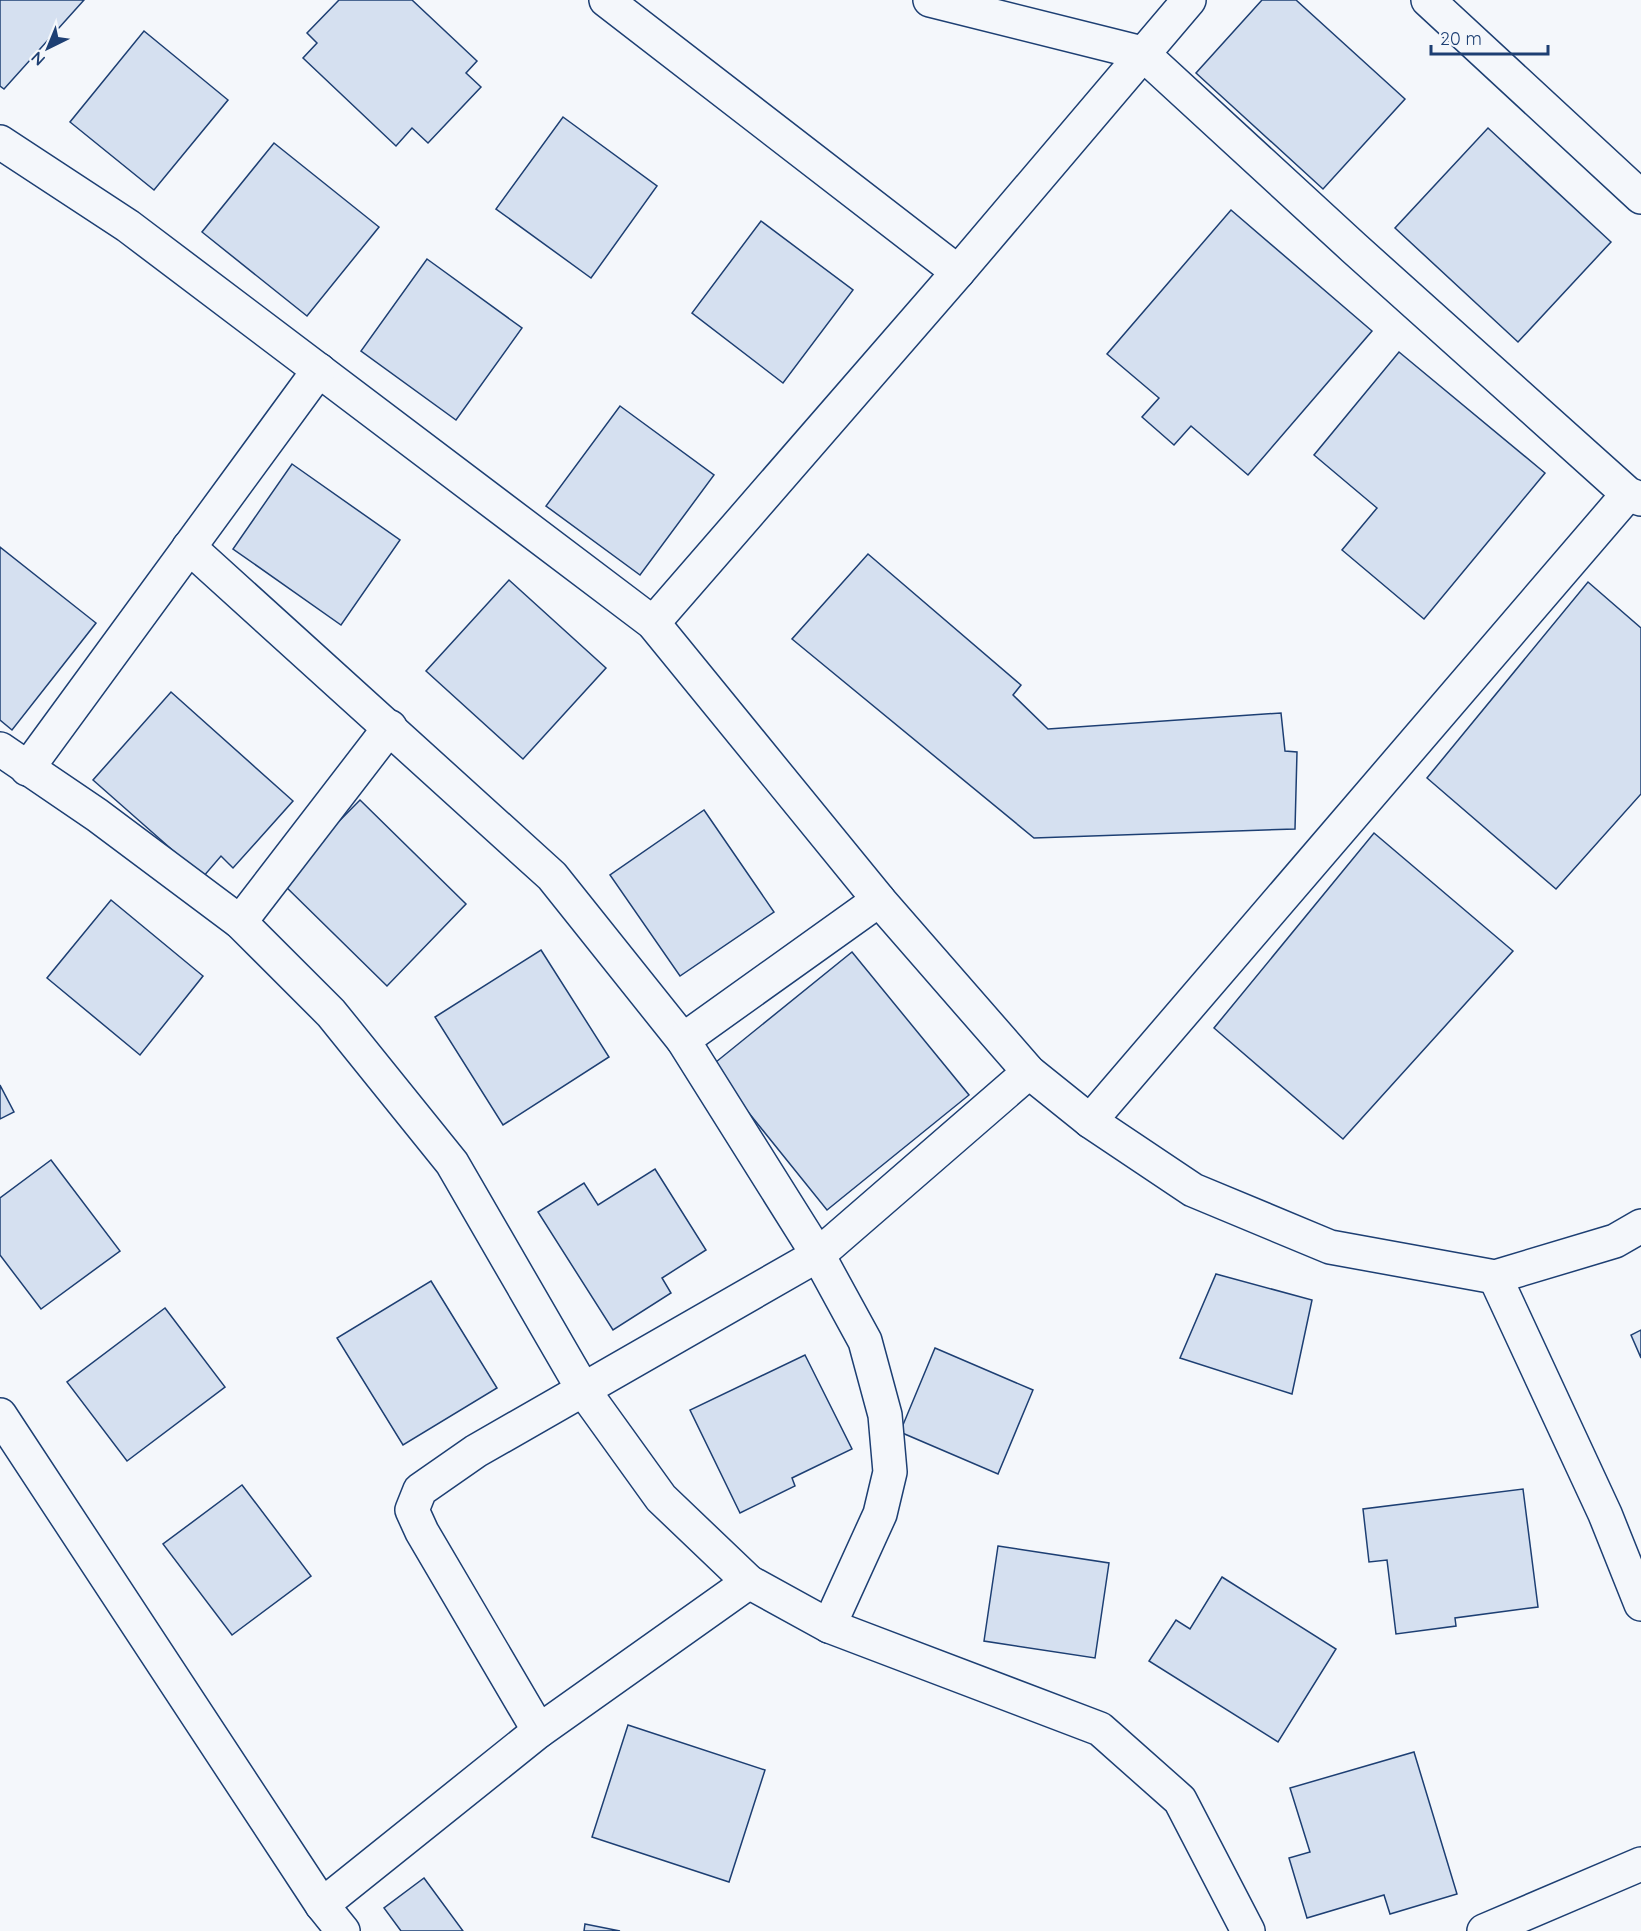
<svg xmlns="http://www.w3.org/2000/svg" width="1641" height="1931" viewBox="0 0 1641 1931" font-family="Quicksand,sans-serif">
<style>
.building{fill:#d5e0f0;stroke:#1d3f73;stroke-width:1.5}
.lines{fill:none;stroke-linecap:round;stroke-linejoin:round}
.minor-casing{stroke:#1d3f73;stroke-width:36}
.minor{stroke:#f4f7fb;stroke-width:33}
</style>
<rect width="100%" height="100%" fill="#f4f7fb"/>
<g class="building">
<path d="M0 0H84L4 89 0 86Z"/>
<path d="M339 0H412L477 61 466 73 481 87 428 143 412 128 396 146 303 58 317 43 307 33Z"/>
<path d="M1262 0H1296L1405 99 1323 189 1196 73Z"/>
<path d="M144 31 228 100 154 190 70 122Z"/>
<path d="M563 117 657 186 591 278 496 209Z"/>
<path d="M1488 128 1611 242 1518 342 1395 228Z"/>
<path d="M274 143 379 227 307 316 202 232Z"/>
<path d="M1231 210 1372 331 1248 475 1191 426 1174 445 1142 417 1159 398 1107 354Z"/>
<path d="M761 221 853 290 783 383 692 313Z"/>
<path d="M427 259 522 328 456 420 361 351Z"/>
<path d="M1399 352 1545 473 1424 619 1342 550 1377 508 1314 455Z"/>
<path d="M620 406 714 475 640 575 546 506Z"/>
<path d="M292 464 400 540 341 625 233 549Z"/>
<path d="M0 547 96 623 12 730 0 720Z"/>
<path d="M868 554 1021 685 1013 695 1048 729 1281 713 1285 751 1297 752 1295 829 1034 838 792 639Z"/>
<path d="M509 580 606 668 523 759 426 671Z"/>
<path d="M1588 582 1641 628V794L1556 889 1427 778Z"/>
<path d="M171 692 293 801 233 868 221 856 203 877 93 780Z"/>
<path d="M360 800 466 904 387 986 280 881Z"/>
<path d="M704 810 774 912 680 976 610 875Z"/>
<path d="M1374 833 1513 951 1343 1139 1214 1028Z"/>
<path d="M111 900 203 976 140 1055 47 978Z"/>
<path d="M541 950 609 1057 503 1125 435 1017Z"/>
<path d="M852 952 969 1095 827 1210 711 1066Z"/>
<path d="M0 1085 14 1112 0 1119Z"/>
<path d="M51 1160 120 1251 41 1309 0 1255V1198Z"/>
<path d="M655 1169 706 1250 662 1278 671 1293 613 1330 538 1212 584 1183 598 1205Z"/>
<path d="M1216 1274 1312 1300 1292 1394 1180 1358Z"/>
<path d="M431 1281 497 1388 403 1445 337 1338Z"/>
<path d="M165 1308 225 1387 127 1461 67 1382Z"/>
<path d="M1641 1330V1358L1631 1335Z"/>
<path d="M935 1348 1033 1390 998 1474 900 1432Z"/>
<path d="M805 1355 852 1449 792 1478 795 1486 740 1513 690 1410Z"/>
<path d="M242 1485 311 1576 232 1635 163 1544Z"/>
<path d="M1523 1489 1538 1607 1455 1618 1456 1626 1396 1634 1387 1560 1369 1562 1363 1509Z"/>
<path d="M998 1546 1109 1563 1095 1658 984 1641Z"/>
<path d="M1222 1577 1336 1649 1278 1742 1149 1661 1176 1620 1190 1629Z"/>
<path d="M628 1725 765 1770 729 1882 592 1837Z"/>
<path d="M1414 1752 1457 1894 1390 1914 1384 1895 1307 1918 1289 1858 1310 1852 1290 1788Z"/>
<path d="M424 1878 463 1931H401L384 1908Z"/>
<path d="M585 1924 620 1931H584Z"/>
</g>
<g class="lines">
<defs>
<g id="minor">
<path d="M606 0 958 272"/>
<path d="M930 0 1142 53 1354 248 1628 494 1641 499"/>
<path d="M1428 0 1641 197"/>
<path d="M0 142 128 226 653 623 879 900 1029 1072 1090 1121 1193 1190 1330 1247 1495 1277 1615 1241 1641 1226"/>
<path d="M189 547 552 876 683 1040 818 1255 865 1341 885 1415 890 1472 880 1514 829 1626"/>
<path d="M653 623 958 272 1189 0"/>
<path d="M0 749 97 815 240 922 331 1013 452 1163 584 1391 661 1498 749 1582 829 1626 1100 1729 1180 1800 1248 1931"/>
<path d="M27 769 319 370"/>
<path d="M240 922 390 727"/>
<path d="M683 1040 879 900"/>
<path d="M1090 1121 1628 494"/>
<path d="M1495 1277 1605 1514 1641 1604"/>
<path d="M0 1415 322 1905 343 1931"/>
<path d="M539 1731 422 1532 412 1510 420 1490 476 1451 818 1255 1029 1072"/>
<path d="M322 1905 539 1731 749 1582"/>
<path d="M1484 1931 1641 1864"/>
</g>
</defs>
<use href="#minor" class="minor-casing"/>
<use href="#minor" class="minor"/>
</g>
<g transform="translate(48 48) rotate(223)" stroke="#f4f7fb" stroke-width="4.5" paint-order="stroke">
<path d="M0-4.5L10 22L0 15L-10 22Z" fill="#1d3f73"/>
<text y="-9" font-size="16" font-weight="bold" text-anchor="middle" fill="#1d3f73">N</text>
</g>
<path d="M1431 45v9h117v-9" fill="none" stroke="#1d3f73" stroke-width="3"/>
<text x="1440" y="45" font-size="18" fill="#1d3f73" stroke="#f4f7fb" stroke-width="4.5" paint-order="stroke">20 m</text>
</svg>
